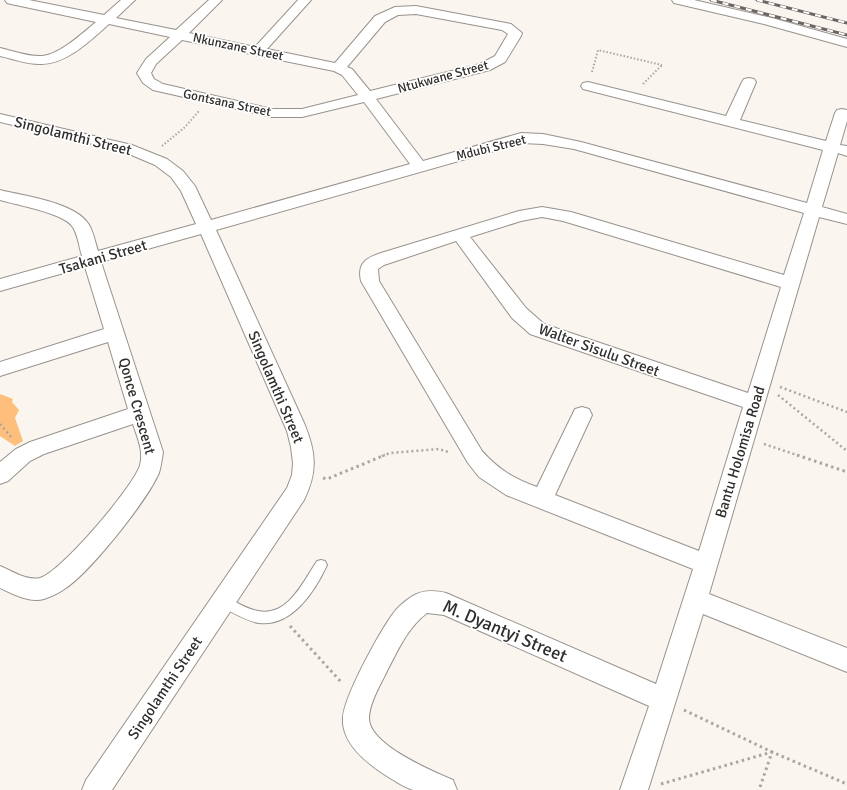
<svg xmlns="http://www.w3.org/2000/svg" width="847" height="790" viewBox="0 0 847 790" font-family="Signika,sans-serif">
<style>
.green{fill:#febf7d}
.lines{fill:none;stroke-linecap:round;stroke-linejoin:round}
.lane-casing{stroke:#98928d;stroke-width:2}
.street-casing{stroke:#98928d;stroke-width:2}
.path-far2{stroke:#aba6a2;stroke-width:2;stroke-dasharray:1.5 2;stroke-linecap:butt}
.path-far1{stroke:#aba6a2;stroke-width:2.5;stroke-dasharray:2 3;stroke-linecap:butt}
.path{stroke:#aba6a2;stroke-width:3;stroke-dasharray:2.5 3.5;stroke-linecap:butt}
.lane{fill:#fff;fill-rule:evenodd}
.street{fill:#fff;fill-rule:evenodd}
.rail-casing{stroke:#696663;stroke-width:3}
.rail{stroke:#fff;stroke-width:2;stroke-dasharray:6;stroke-linecap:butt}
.labels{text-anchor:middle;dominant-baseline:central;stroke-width:3.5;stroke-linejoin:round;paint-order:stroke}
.far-street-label{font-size:13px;fill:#302e2c;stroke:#fff}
.street-label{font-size:15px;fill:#302e2c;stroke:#fff}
.near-street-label{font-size:18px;fill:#302e2c;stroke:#fff}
</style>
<rect width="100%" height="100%" fill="#fbf5ef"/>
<path class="green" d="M0 394 13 399 12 402 19 410 15 418 23 441 15 446 0 436Z"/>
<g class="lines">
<defs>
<path id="lane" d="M321 560 325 561 327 565C315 591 292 627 259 623 246 621 232 612 220 606L218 602 220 598 224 596C235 601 246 609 258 611 288 617 303 582 317 561Z"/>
<g id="street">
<path d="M5 0H29L104 15 121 0H135L116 18 176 30 209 0H222L189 33 255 47 298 0H311L267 49 335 63 375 16 395 7 416 6 506 23 511 24 522 33 521 36 505 62 490 70 376 99 423 161 521 133 543 134 581 142 807 203 823 150 583 89 581 86 583 83 588 82 726 116 742 82 744 79 749 78 754 79 756 82 740 120 826 141 835 113 837 110 842 109 847 110V121L840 145 847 146V156L838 153 822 207 847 214V224L819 217 709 594 847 648V672L703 614 648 790H620L649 706 444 615 427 613C408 627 398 650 387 671 381 684 369 703 369 719 370 745 432 771 453 780L457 790C443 790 428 790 414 790 408 789 400 784 395 781 373 768 341 746 343 718 344 696 381 629 395 611 399 606 405 601 411 597 422 590 433 590 446 593L656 684 693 569 506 495 479 477 468 463 361 281C357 263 366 258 381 253L519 211 542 207 571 212 784 275 804 213 574 149 543 144 522 143 216 230 304 423C316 452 318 471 304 500L112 790H82L86 780 287 488 292 475 293 463 291 447 287 431 201 234 101 262 163 452C162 459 161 466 159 473 146 502 89 574 63 590 57 594 50 597 44 599 29 603 13 594 0 588V566C12 571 27 581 40 578 60 573 135 485 140 465 144 451 137 437 133 424L44 454 30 461 8 481 0 484V462L16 449 30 442 128 409 108 342 0 376V362L104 329 85 267 0 291V279L82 256C79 247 78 234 72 226 63 213 17 205 0 200V190C24 196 72 202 87 222 93 229 95 242 98 251L196 224 181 191 171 177 155 165 122 151 0 122V114L132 145 167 159 183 171 195 186 211 220 410 164 364 102 302 117H272L153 90 143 83 137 73 146 59 170 37 109 24C91 40 66 65 40 64 26 64 13 59 0 56V48C14 51 28 57 42 56 59 55 84 32 96 22L11 4 7 3ZM416 14 502 30 508 34 495 56 480 64 370 91 352 69 347 67 385 22 398 15ZM182 40 334 71 342 75 358 95 302 109H272L163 84 154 79 151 73 156 64ZM542 217 563 221 781 287 748 393 544 324 526 308 470 237 521 221ZM456 241 512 318 530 334 743 407 699 551 555 495 592 415 589 409 582 407 575 409 537 487C514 479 498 469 482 451L379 281 378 269 384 265Z"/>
<path d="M672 0H694L772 18 847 39V47L764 24 674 3Z"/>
</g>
</defs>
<use href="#lane" class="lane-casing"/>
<use href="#street" class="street-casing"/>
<g class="path-far2">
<path d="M592 72 598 50 662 65"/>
<path d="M643 84 662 65"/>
<path d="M162 146 185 127 199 111"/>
</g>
<g class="path-far1">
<path d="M780 387 847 412"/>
<path d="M778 395 847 451"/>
<path d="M0 424 12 438"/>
<path d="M764 444 800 456"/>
<path d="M382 456 390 453 439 449 448 452"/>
</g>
<g class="path">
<path d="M797 455 847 472"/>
<path d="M323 478 327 479 385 455"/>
<path d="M290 626 342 683"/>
<path d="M684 710 772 752 847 784"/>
<path d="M661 784 772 752 759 790"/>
</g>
<use href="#lane" class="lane"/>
<use href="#street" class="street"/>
<defs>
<g id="rail">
<path d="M711 0 847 35"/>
<path d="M757 0 847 23"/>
</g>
</defs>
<use href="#rail" class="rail-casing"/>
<use href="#rail" class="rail"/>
</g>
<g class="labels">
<g class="far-street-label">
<text transform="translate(238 47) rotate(12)">Nkunzane Street</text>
<text transform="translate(443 77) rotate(-15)">Ntukwane Street</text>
<text transform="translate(227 103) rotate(12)">Gontsana Street</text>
<text transform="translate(491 148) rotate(-14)">Mdubi Street</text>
</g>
<g class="street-label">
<text transform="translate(73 136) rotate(14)">Singolamthi Street</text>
<text transform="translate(103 257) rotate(-16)">Tsakani Street</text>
<text transform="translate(599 350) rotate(20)">Walter Sisulu Street</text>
<text transform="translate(276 387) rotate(67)">Singolamthi Street</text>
<text transform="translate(137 406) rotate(74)">Qonce Crescent</text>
<text transform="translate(740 452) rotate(-73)">Bantu Holomisa Road</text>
<text transform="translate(165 688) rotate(-56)">Singolamthi Street</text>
</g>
<g class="near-street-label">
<text transform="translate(505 631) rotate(23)">M. Dyantyi Street</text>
</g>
</g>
</svg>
